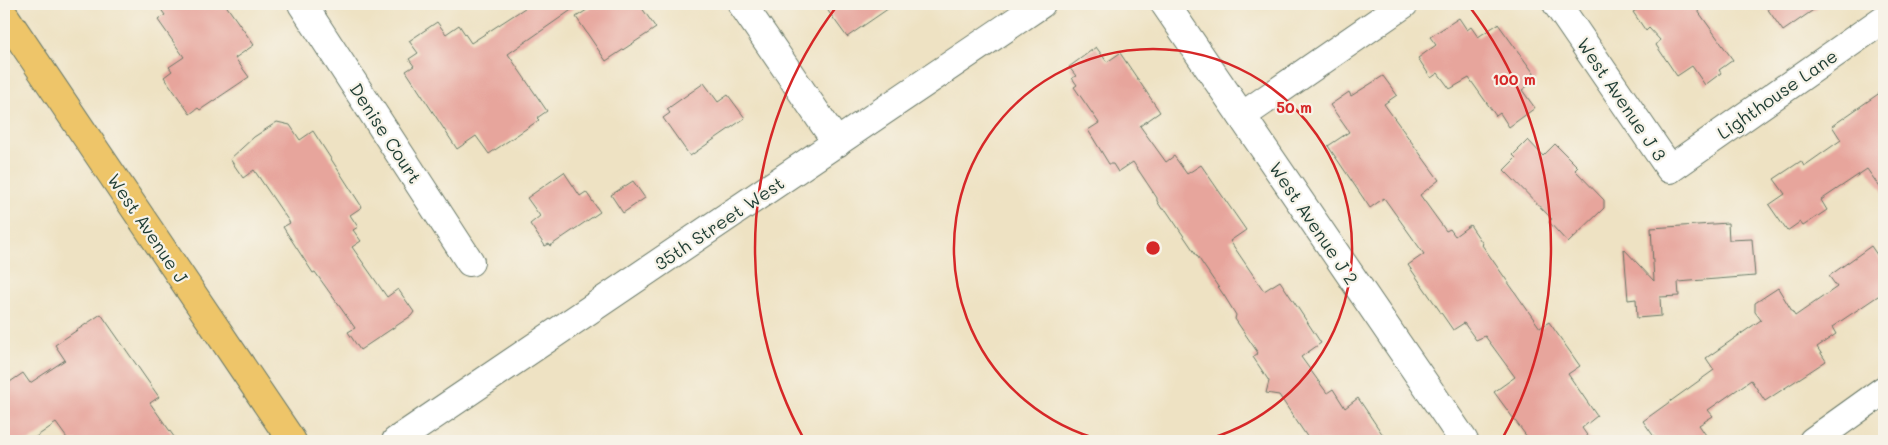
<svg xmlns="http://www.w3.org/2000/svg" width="1888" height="445" viewBox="0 0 1888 445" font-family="Mali,sans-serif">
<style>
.building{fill:#e7a59c}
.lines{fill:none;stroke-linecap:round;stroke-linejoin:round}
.street-casing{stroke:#677766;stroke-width:30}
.primary-casing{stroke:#677766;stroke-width:30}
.street{stroke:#fff;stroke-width:28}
.primary{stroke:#eec569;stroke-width:28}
.ring{fill:none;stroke:#d62828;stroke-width:2.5}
.labels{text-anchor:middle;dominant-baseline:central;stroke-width:4.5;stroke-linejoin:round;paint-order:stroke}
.street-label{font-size:18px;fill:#1f3d34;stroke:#f7f3e8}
.centre{fill:#d62828;stroke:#f7f3e8;stroke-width:2.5}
.ring-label{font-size:15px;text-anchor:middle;font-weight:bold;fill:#d62828;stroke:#f7f3e8;stroke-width:4.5;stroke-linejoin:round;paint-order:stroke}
</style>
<rect width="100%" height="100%" fill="#f7f3e8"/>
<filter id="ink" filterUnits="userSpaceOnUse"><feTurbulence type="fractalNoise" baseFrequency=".02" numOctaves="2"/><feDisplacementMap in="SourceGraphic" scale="10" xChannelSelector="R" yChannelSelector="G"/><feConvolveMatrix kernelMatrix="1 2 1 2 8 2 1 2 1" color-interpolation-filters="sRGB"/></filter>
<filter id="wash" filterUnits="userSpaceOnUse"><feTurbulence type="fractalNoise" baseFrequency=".0096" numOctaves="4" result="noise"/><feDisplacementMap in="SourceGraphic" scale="20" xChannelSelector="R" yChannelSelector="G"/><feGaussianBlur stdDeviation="1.12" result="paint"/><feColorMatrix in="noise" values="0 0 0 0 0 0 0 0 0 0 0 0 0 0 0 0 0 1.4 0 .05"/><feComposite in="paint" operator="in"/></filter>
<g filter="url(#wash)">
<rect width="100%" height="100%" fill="#eee2c3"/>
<g id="blocks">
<g class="building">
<path d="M157 4H225L254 45 235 58 249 77 200 110 198 108 190 114 164 77 172 71 169 67 184 57 158 20 165 15Z"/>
<path d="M531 4H580L508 54 547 111 537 118 539 120 489 154 476 136 457 149 406 71 414 66 409 59 418 53 409 41 437 22 446 34 459 25 471 43Z"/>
<path d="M596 4H639L656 28 606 61 576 17Z"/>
<path d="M823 4H895L847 37Z"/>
<path d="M1646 4H1693L1733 60 1719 70 1721 73 1705 85 1692 66 1677 76 1656 45 1660 40 1649 28 1646 31 1633 12Z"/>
<path d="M1764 4H1822L1783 31Z"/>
<path d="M1459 18 1467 30 1471 27 1478 37 1498 24 1538 79 1522 90 1535 108 1509 127 1500 113 1496 116 1469 78 1450 89 1438 73 1431 78 1418 58 1436 45 1430 37Z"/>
<path d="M1096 47 1107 62 1120 53 1160 112 1140 126 1166 162 1174 156 1187 174 1201 165 1230 207 1246 230 1230 241 1264 291 1280 281 1298 308 1321 343 1301 357 1327 393 1333 389 1345 408 1358 398 1387 441H1310L1279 395 1266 393 1269 381 1253 357 1258 353 1235 319 1236 315 1225 297 1166 210 1162 209 1157 201V198L1133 162 1118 172 1113 164H1109L1088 130 1099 123 1074 87 1077 85 1072 78 1076 76 1069 67Z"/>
<path d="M1383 76 1397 95 1384 104 1439 180 1420 195 1446 231 1450 229 1455 236 1470 225 1483 244 1482 245 1540 328 1549 322 1580 366 1568 374 1597 416 1582 428 1591 441H1530L1494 392 1515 377 1485 336 1476 340 1464 323 1453 330 1408 265 1424 254 1384 198 1370 208 1328 146 1349 132 1330 105 1349 92 1351 96Z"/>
<path d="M704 83 718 102 728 95 745 118 690 156 663 118 670 113 667 109Z"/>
<path d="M1884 90V193L1867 169 1821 200 1827 210 1803 226 1800 222 1787 231 1769 205 1785 194 1774 179 1801 161 1804 166 1841 140 1832 126Z"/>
<path d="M277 122 290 125 300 140 313 131 362 207 350 215 358 227 353 230 361 241 352 247 387 297 398 289 414 312 411 316 360 350 348 332 355 328 315 272 313 273 283 227 290 223 254 170 243 178 230 159 254 137Z"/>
<path d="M1528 140 1543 156 1555 144 1578 167 1575 170 1604 200V208L1568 243 1549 222 1552 219 1504 170 1516 158 1513 155Z"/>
<path d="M564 172 580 196 586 192 600 212 550 246 549 244 545 246 530 224 540 216 527 198Z"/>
<path d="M633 181 645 198 623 213 611 195Z"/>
<path d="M1728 223 1729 240 1752 239 1755 276 1678 282 1679 296 1660 297 1661 316 1637 318 1636 299 1628 300 1624 249 1654 281 1651 228Z"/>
<path d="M1871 246 1884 265V292L1832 327 1836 334 1817 347 1826 361 1765 401 1751 380 1708 410 1713 416 1699 425 1710 441H1657L1643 421 1714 370 1706 358 1761 320 1755 312V303L1778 288 1795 316 1837 287 1829 276Z"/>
<path d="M101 314 159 397 150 403 177 441H69L56 423 30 441H4V386L23 373 30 383 65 360 55 345Z"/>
</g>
</g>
</g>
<g filter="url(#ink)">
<use href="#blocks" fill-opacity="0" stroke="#677766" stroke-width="1"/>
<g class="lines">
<defs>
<g id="street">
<path d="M302 4 470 262"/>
<path d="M742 4 837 143"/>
<path d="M1165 4 1464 441"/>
<path d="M1557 4 1670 169 1884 19"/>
<path d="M1242 116 1404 4"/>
<path d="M396 441 1041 4"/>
<path d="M1813 441 1884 390"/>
</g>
<path id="primary" d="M4 15 292 441"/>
</defs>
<use href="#street" class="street-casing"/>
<use href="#primary" class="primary-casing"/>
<use href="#street" class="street"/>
<use href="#primary" class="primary"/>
</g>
</g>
<g class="ring">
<path d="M1105 441A199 199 0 1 1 1201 441"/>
<path d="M805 441A398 398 0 0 1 837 6M1469 6A398 398 0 0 1 1501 441"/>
</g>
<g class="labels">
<g class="street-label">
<text transform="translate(1777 94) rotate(-35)">Lighthouse Lane</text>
<text transform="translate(1622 99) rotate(56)">West Avenue J 3</text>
<text transform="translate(386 133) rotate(57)">Denise Court</text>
<text transform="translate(719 223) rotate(-34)">35th Street West</text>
<text transform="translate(1314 223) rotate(56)">West Avenue J 2</text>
<text transform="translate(148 228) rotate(56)">West Avenue J</text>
</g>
</g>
<circle cx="1153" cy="248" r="8" class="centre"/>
<g class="ring-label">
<text x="1514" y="85">100 m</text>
<text x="1294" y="113">50 m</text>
</g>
<rect width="1888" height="445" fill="none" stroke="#f7f3e8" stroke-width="20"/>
</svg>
